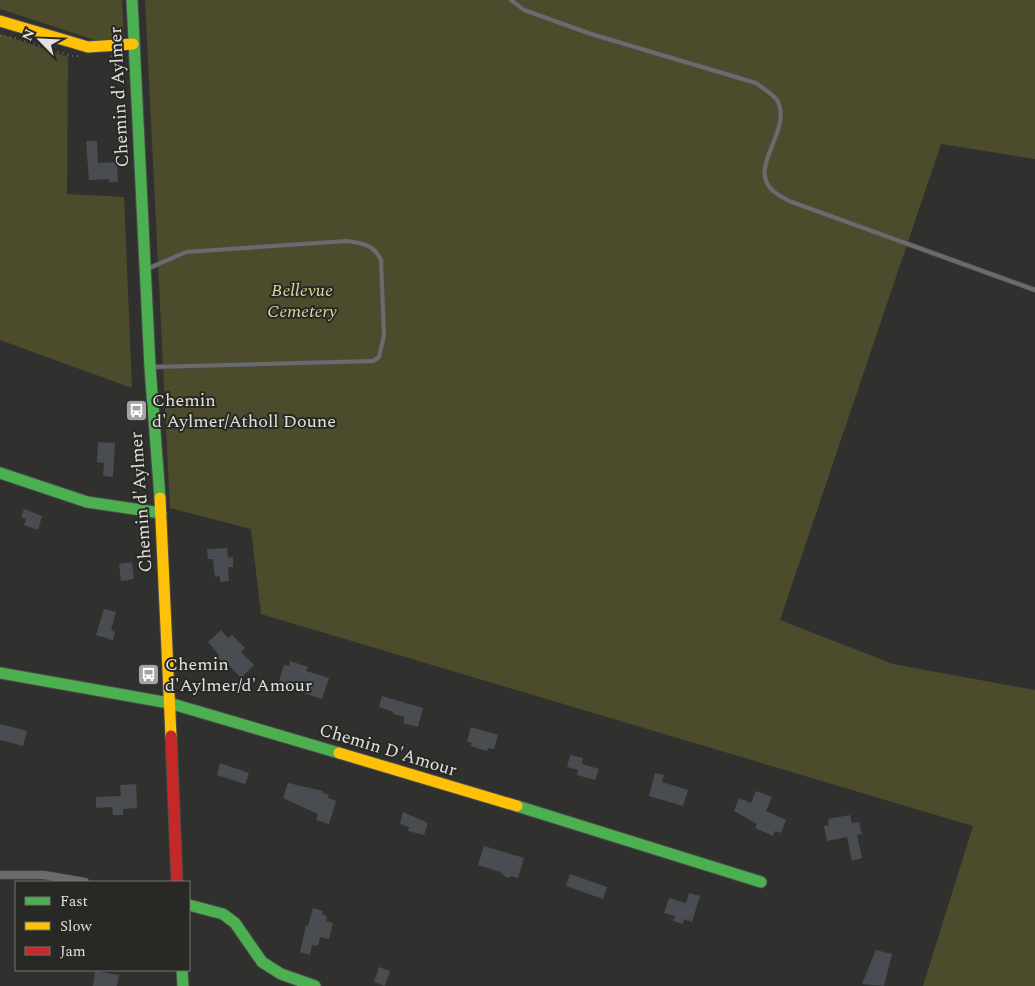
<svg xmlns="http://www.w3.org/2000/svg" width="1035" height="986" viewBox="0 0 1035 986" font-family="Spectral,serif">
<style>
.green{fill:#4c4c2d}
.building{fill:#494d51}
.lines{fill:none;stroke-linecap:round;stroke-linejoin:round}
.lane-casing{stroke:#4c4d4b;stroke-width:5.5}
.street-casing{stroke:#4c4d4b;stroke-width:9}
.fast-casing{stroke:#4c4d4b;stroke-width:13}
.slow-casing{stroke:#4c4d4b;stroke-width:13}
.jam-casing{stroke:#4c4d4b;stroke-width:13}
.path{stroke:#6c6c6c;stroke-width:2;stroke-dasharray:1 4;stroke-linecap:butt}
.lane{stroke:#6b6b6a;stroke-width:4}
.street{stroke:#6b6b6a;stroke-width:8}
.fast{stroke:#4caf50;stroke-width:11}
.slow{stroke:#ffc107;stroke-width:11}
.jam{stroke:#c62828;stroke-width:11}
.labels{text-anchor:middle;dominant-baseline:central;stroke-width:4;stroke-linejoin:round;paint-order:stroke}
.street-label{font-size:18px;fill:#e1e1df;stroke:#282824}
.park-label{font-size:18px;font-style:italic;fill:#d9da9b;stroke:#282824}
.poi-label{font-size:18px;fill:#e1e1df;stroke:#282824;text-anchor:start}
</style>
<rect width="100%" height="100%" fill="#30312f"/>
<g class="green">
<path d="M0 0H122L124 36 107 44 0 9Z"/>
<path d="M145 0H1035V159L941 144 780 620 893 664 1035 690V986H923L973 826 261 614 251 529 170 508Z"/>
<path d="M0 34 68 57 67 194 124 197 132 388 0 340Z"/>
</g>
<g class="building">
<path d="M86 141H97L98 163 117 162 118 182H109V179L89 180Z"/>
<path d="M98 442 115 443 113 477 103 476 104 463 97 462Z"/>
<path d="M24 509 42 516 38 530 24 525 26 519 21 517Z"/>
<path d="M227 548 228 558 233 557V567H228L229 581 220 582V576L215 577 213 559H208L207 549Z"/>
<path d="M132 562 134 579 121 581 119 564Z"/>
<path d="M104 609 116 612 111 630 115 632 113 640 96 635Z"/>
<path d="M221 630 228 638 232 635 245 648 241 652 254 665 241 678 225 661 223 663 217 657 219 655 208 642Z"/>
<path d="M290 661 308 667 306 671 329 678 322 699 278 685 284 665 289 666Z"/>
<path d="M382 696 423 708 418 727 403 723 405 717 393 714 394 712 379 707Z"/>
<path d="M0 724 27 731 23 746 0 740Z"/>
<path d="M471 727 498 735 494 749 488 748 487 751 470 746 472 743 467 741Z"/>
<path d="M570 755 583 758 582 764 599 769 595 780 577 775 578 770 567 767Z"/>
<path d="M220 763 249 773 245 784 217 775Z"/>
<path d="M655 773 664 775 662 782 688 790 683 806 649 796Z"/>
<path d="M288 783 323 791V793L329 795 328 798 336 801 329 824 316 820 318 814 283 798Z"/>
<path d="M136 784 137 808 123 809V815H113L112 807 96 808V797L121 796 120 785Z"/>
<path d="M756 791 772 797 766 811 786 820 781 833 775 831 773 836 755 828 757 824 734 811 739 798 751 803Z"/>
<path d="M403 812 428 823 424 835 408 831 409 827 400 824Z"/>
<path d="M850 815 852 823 859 822 862 834 857 835 862 858 852 861 847 837 827 841 824 826 829 825 828 819Z"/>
<path d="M484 846 524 858 518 878 511 876 507 878 500 872 478 865Z"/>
<path d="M570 874 607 887 603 899 566 886Z"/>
<path d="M689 893 700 896 692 922 684 919 683 924 673 921 675 916 664 913 669 898 686 903Z"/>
<path d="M313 908 323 911 322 914 327 916 326 921 333 923 329 939 320 937 318 946 312 945 310 955 300 952 306 925 308 926Z"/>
<path d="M876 950 892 954 884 986 862 984Z"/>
<path d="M379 967 390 971 385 986 374 982Z"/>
<path d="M95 971 119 975 117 986H93Z"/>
</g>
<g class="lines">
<defs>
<g id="lane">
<path d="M511 0 524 10 591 34 756 83C762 88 773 94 777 100 794 130 746 167 773 191 778 195 784 198 789 201L1035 290"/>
<path d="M147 269 186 252 347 241C363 243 374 245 381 260L384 335 379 357 373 361 152 367"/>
</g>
<path id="street" d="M0 875H44L85 882"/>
<g id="fast">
<path d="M132 0 150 367 160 498"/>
<path d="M0 473 87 502 161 513"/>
<path d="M0 673 169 703 339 753"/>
<path d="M517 806 761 882"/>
<path d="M189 905 223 914 235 923 262 962 281 974 315 986"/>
<path d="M182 970 183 986"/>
</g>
<g id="slow">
<path d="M0 21 88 47 133 44"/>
<path d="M160 498 171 736"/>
<path d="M339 753 517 806"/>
</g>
<path id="jam" d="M171 736 177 882"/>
</defs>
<use href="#lane" class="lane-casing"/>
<use href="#street" class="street-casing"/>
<use href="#fast" class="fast-casing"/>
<use href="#slow" class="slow-casing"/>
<use href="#jam" class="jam-casing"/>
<g class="path">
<path d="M0 36 15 38 71 56H80"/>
<path d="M111 56 119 60"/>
</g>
<use href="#lane" class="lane"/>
<use href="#street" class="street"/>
<use href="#fast" class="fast"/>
<use href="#slow" class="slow"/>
<use href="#jam" class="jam"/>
</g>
<defs>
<symbol id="bus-square" viewBox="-11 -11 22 22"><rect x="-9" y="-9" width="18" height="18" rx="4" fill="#a3a3a1" stroke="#282824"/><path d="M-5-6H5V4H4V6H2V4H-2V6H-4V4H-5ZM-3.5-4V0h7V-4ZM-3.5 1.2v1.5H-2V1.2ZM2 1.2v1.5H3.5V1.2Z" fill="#fff"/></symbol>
</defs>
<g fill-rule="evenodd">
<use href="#bus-square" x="124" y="398" width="25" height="25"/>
<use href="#bus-square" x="136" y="662" width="25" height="25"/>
</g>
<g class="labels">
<g class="street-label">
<text transform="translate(119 97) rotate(-93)">Chemin d'Aylmer</text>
<text transform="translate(141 502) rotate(-94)">Chemin d'Aylmer</text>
<text transform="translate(388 750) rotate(17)">Chemin D'Amour</text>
</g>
<g class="park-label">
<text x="302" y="290">Bellevue<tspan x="302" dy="21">Cemetery</tspan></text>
</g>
<g class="poi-label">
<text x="152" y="400">Chemin<tspan x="152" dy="21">d'Aylmer/Atholl Doune</tspan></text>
<text x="165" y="664">Chemin<tspan x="165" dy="21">d'Aylmer/d'Amour</tspan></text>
</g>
</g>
<rect x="15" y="881" width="175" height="90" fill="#282824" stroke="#72726f"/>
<rect x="25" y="897" width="25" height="8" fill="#4caf50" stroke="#72726f"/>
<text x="60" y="906" font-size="15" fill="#e1e1df">Fast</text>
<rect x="25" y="922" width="25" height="8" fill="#ffc107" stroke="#72726f"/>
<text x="60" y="931" font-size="15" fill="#e1e1df">Slow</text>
<rect x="25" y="947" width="25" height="8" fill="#c62828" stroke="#72726f"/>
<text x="60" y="956" font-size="15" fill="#e1e1df">Jam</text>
<g transform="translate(40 40) rotate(294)" stroke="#282824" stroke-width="4" paint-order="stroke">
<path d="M0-4L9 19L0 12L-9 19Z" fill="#e1e1df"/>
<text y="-8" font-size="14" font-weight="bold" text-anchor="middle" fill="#e1e1df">N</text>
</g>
</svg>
